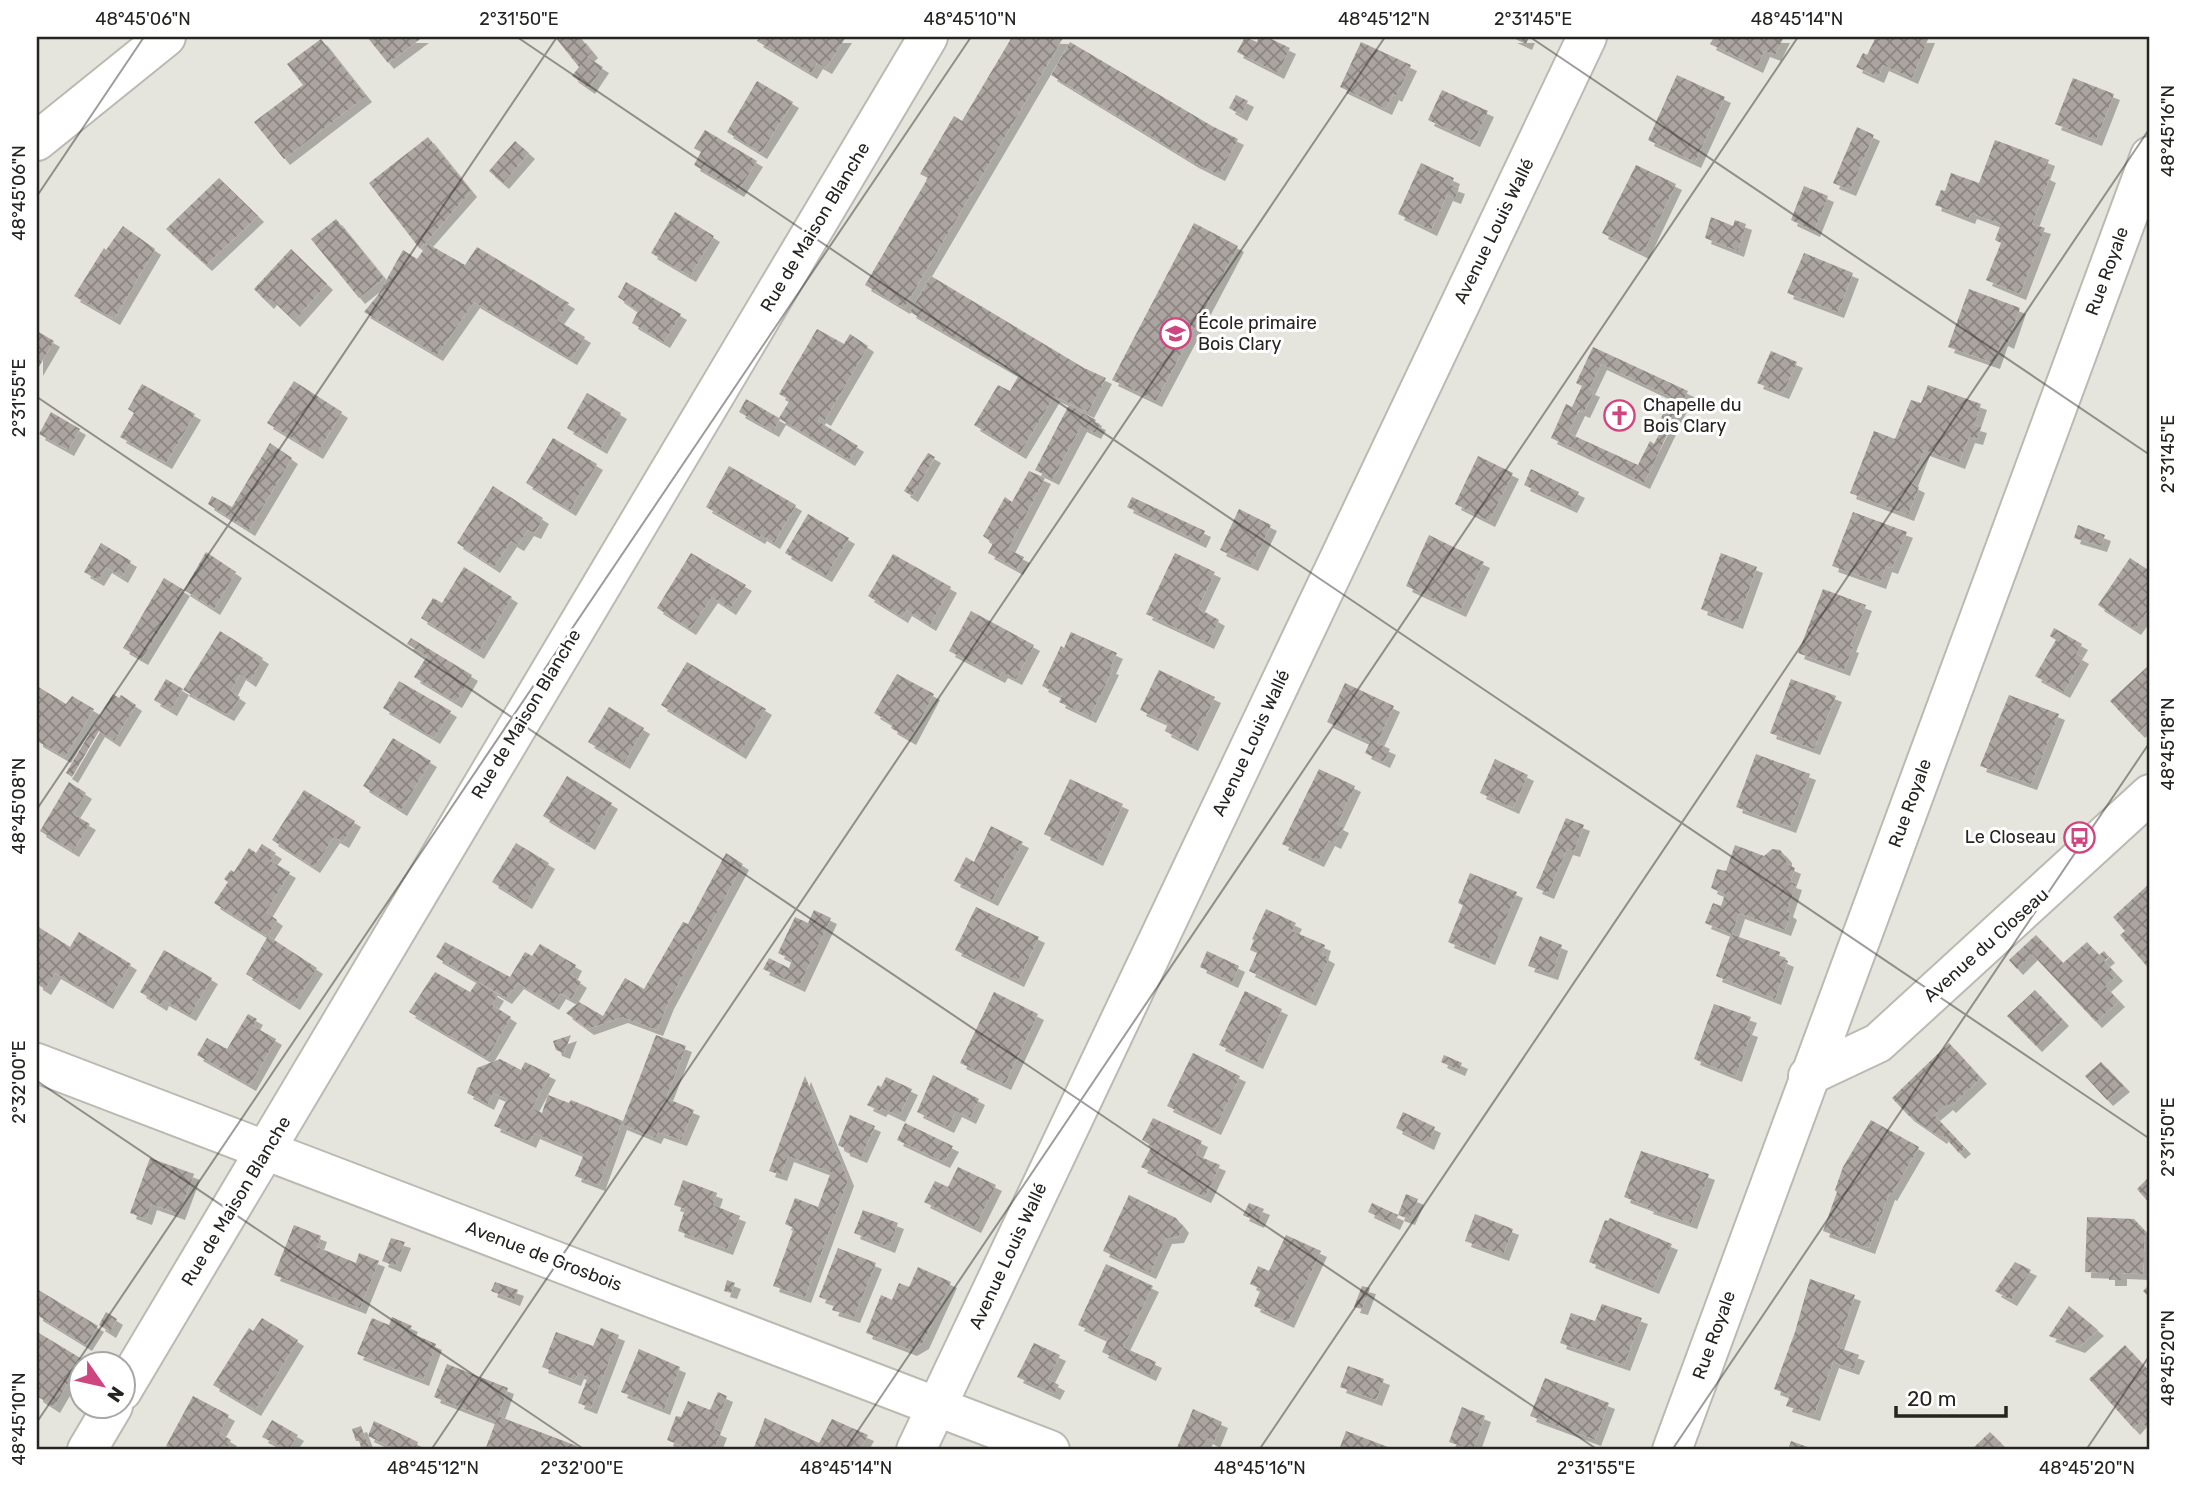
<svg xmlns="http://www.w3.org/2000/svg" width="2187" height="1487" viewBox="0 0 2187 1487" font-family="Rubik,sans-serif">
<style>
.building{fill:url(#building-cross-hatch);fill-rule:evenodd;filter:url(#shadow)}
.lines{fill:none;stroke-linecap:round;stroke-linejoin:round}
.minor-casing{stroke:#bbbab2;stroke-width:42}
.minor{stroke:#fff;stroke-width:38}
.ticks{fill:none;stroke:#252421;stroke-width:2;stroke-opacity:0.45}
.labels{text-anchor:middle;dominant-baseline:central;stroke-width:6;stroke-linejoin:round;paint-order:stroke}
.street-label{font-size:18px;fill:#252421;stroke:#fff}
.poi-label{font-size:18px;fill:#252421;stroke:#fff;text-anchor:start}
.neatline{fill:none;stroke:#252421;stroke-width:2.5}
.ticks-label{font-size:18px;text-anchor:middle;fill:#252421}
</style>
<defs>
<pattern id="building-cross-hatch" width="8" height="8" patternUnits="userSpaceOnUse" patternTransform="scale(1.75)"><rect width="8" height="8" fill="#aba4a0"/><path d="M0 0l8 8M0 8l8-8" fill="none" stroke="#8b8582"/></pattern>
<filter id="shadow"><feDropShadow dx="6" dy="6" stdDeviation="0" flood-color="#0004"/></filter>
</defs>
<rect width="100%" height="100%" fill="#e6e5dd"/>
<g class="building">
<path d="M367 37H423L388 63Z"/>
<path d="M555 37H580L592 52 587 57 603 67 589 88 572 76 579 67Z"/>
<path d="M760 37H846L826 68 817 63 811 73 757 41Z"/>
<path d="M1012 37 1063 38 904 308 865 285 928 178 920 174 954 116 962 121Z"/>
<path d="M1245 37 1257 42 1259 37H1267L1290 48 1278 73 1237 52Z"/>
<path d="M1511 37H1529L1526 44Z"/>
<path d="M1714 37H1784L1775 55 1764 51 1757 67 1710 44Z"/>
<path d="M1876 37H1929L1912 78 1883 65 1878 77 1856 67 1863 53 1867 55Z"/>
<path d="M321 39 366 96 284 159 254 122 303 85 287 64Z"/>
<path d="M1070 42 1212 126 1238 139 1219 175 1193 162 1051 75Z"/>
<path d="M1361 42 1411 65 1396 96 1393 94 1386 109 1340 87Z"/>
<path d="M1677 75 1725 97 1695 162 1648 140Z"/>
<path d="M2073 78 2114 94 2096 140 2055 124Z"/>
<path d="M757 81 793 102 761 153 727 132Z"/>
<path d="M1442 90 1488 111 1474 141 1428 120Z"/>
<path d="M1236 95 1248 101 1241 115 1229 108Z"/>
<path d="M1857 127 1874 135 1850 190 1833 183Z"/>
<path d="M705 130 757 161 738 191 694 165 701 152 694 148Z"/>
<path d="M428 137 471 191 420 249 369 183Z"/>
<path d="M1995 140 2049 160 2044 174 2050 177 2032 224 2045 228 2020 294 1986 280 2001 243 1995 240 2001 224 1971 213 1969 218 1935 205 1941 190 1945 191 1951 173 1979 183Z"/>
<path d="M515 141 529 153 503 183 489 171Z"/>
<path d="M1421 163 1454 178 1451 185 1459 188 1455 198 1447 195 1431 230 1398 214Z"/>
<path d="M1636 165 1676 184 1643 253 1602 233Z"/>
<path d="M219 178 258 216 206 265 166 229Z"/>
<path d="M1804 186 1828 196 1814 231 1791 220Z"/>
<path d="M675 212 714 236 690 276 651 253Z"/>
<path d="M1711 217 1733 226 1735 220 1746 224 1738 251 1705 238Z"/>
<path d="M336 219 384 278 359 298 311 239Z"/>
<path d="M1194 223 1238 246 1156 401 1112 380Z"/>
<path d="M123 226 155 249 114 319 74 296 104 248 106 250Z"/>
<path d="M428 244 465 265 477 247 569 303 557 320 585 337 571 359 474 302 437 355 364 312 378 295 403 250 417 259Z"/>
<path d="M291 249 327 284 294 321 271 299 268 303 254 289Z"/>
<path d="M1804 253 1853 273 1838 312 1787 293Z"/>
<path d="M931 276 1084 368 1106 378 1088 412 1054 396 1020 453 974 425 998 385 1010 391 1019 375 910 312Z"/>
<path d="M626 282 681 314 664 342 632 323 638 311 618 297Z"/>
<path d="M1969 289 2020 308 2008 343 2002 340 1994 363 1948 347Z"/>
<path d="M817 329 844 344 850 334 868 346 825 420 820 417 818 421 858 446 849 460 780 419 773 431 739 412 746 399 779 418 790 400 779 394Z"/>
<path d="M37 331 54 341 37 370Z"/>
<path d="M1593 347 1688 391 1644 483 1551 438 1566 404 1572 407 1582 386 1576 383ZM1601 364 1671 397 1661 418 1666 421 1654 444 1650 441 1638 465 1568 433 1579 410 1584 412 1594 391 1589 389Z"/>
<path d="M1771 351 1797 362 1783 393 1757 383Z"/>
<path d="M294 381 342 412 317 453 267 423Z"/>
<path d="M142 384 195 414 166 463 120 437 134 413 128 409Z"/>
<path d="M1928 385 1981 404 1974 425 1981 427 1977 439 1969 437 1959 463 1924 450 1911 483 1919 487 1908 515 1850 493 1874 431 1895 439 1911 400 1921 403Z"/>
<path d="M587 393 621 413 601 448 567 428Z"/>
<path d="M1069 405 1096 420 1095 422 1100 424 1095 433 1081 426 1053 479 1035 470Z"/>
<path d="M51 412 80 429 68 450 39 434Z"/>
<path d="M553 438 597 464 570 510 526 483Z"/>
<path d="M270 443 292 458 249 530 208 504 212 496 232 507Z"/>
<path d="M928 453 935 457 912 496 904 491Z"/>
<path d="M1478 456 1513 473 1489 521 1455 504Z"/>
<path d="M729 466 796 505 774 543 761 535 759 538 706 507Z"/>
<path d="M1531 469 1579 492 1571 507 1524 485Z"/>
<path d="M1029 471 1045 478 1008 549 1024 557 1017 569 988 553 993 543 983 536 1005 497 1012 502Z"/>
<path d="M493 486 543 518 535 533 528 530 518 545 511 541 494 567 457 543Z"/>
<path d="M1132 497 1205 531 1200 542 1127 507Z"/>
<path d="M1239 509 1271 525 1252 565 1220 550Z"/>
<path d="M1853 512 1907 532 1892 568 1886 566 1880 583 1832 566Z"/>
<path d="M808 514 849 538 826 576 785 553Z"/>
<path d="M2078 525 2105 535 2101 546 2074 538Z"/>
<path d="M1429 535 1484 562 1460 611 1406 586Z"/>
<path d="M101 543 131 561 122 577 106 567 98 580 84 572Z"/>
<path d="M206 552 236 572 214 609 184 590 142 659 123 648 164 578 184 590Z"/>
<path d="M691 553 746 585 730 609 712 597 690 629 657 608Z"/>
<path d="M1175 553 1215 572 1198 608 1219 620 1208 643 1146 614Z"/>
<path d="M1721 553 1757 567 1737 623 1701 609Z"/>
<path d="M893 554 951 587 930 625 906 610 902 617 868 596Z"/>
<path d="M2130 558 2150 571V608L2135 629 2098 605Z"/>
<path d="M464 567 512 597 478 653 421 618 433 598 442 603Z"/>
<path d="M1823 589 1866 605 1850 646 1853 647 1844 670 1798 653Z"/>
<path d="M971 611 1034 645 1016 679 1002 672 999 677 949 651Z"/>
<path d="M2054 628 2082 644 2076 654 2083 658 2064 692 2035 676 2056 640 2050 636Z"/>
<path d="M220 631 263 658 250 681 240 674 231 691 240 697 228 715 183 690Z"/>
<path d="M1071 632 1117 653 1110 668 1113 669 1090 717 1059 702 1062 696 1042 686 1061 646 1064 648Z"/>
<path d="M411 638 472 675 456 702 414 677 427 656 407 644Z"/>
<path d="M687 662 766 709 740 753 661 705Z"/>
<path d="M2147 667 2150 670V722L2139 732 2110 701Z"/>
<path d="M1159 670 1215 697 1192 745 1165 731 1168 723 1140 710Z"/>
<path d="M897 674 934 694 910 739 891 728 893 724 874 713Z"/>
<path d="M166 679 183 689 171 710 154 700Z"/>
<path d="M1791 679 1836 696 1814 749 1770 733Z"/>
<path d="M399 681 451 711 434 738 383 708Z"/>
<path d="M1345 683 1394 706 1377 743 1390 749 1384 762 1365 753 1370 742 1327 722Z"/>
<path d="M37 686 66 704 72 696 94 709 65 757 37 741Z"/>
<path d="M113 694 119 698 121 695 136 705 114 741 99 731 72 777 66 773Z"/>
<path d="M2009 695 2059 714 2031 784 1980 766Z"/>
<path d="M609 707 644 728 624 763 588 742Z"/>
<path d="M393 738 431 761 401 810 363 786Z"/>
<path d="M1756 754 1810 774 1790 827 1736 807Z"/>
<path d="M1495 759 1528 775 1513 808 1480 793Z"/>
<path d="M1319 769 1355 786 1337 824 1343 827 1335 843 1329 840 1318 861 1282 844Z"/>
<path d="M567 776 612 803 589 844 543 816Z"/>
<path d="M1070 779 1123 804 1097 860 1044 834Z"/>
<path d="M69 782 86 793 73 814 90 824 73 851 40 831Z"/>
<path d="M304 790 355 821 343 842 334 837 314 867 272 840Z"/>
<path d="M1566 818 1584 825 1574 851 1567 849 1548 893 1536 888Z"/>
<path d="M991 826 1023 842 992 900 954 881 966 857 974 862Z"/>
<path d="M516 843 549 863 526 903 492 882Z"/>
<path d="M262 844 276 853 270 861 290 872 266 912 277 920 267 936 214 903 228 882 224 879 231 870 234 872 249 848 256 853Z"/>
<path d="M1735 845 1764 856 1772 849 1780 850 1786 857V864L1795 868 1790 882 1796 884 1787 911 1791 914 1785 930 1739 913 1732 934 1705 923 1713 903 1721 906 1725 894 1711 888 1717 869 1726 871Z"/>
<path d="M726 853 743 864 668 1003 657 1030 622 1017 588 1029 566 1013 579 1002 603 1016 625 978 644 989 683 922 688 924Z"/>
<path d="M1470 873 1517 892 1489 959 1448 942 1463 905 1458 903Z"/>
<path d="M2149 884 2150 885V970L2120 935 2125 931 2113 917Z"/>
<path d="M976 907 1039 937 1018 981 955 950Z"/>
<path d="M1266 909 1296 923 1292 931 1325 945 1322 954 1329 958 1310 1000 1249 971 1257 953 1250 950 1254 940 1252 939Z"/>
<path d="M814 910 831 918 799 986 763 969 769 958 789 968 792 960 778 953 795 917 808 923Z"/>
<path d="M37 926 70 947 79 932 131 964 107 1003 55 973 45 989 37 984Z"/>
<path d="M1731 934 1780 952 1779 957 1788 961 1775 999 1716 976Z"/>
<path d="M2036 935 2063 963 2087 942 2099 955 2104 951 2109 957 2104 961 2117 975 2105 986 2119 1001 2096 1022 2032 954 2017 969 2009 960Z"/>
<path d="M268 936 317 968 294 1004 246 974Z"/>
<path d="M1540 936 1562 945 1552 974 1528 966Z"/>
<path d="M445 942 510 977 525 952 532 956 540 944 576 965 571 975 581 982 571 999 560 993 553 1004 518 983 506 998 436 957Z"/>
<path d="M164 950 212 978 190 1015 163 1000 161 1005 140 992Z"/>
<path d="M1207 951 1239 966 1232 982 1200 967Z"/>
<path d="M435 972 470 992 477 982 498 995 492 1005 511 1017 487 1058 409 1012Z"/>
<path d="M2035 990 2063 1020 2036 1046 2007 1016Z"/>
<path d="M1245 991 1282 1009 1257 1063 1219 1045Z"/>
<path d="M994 992 1038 1014 1005 1084 960 1063Z"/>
<path d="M1714 1004 1751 1017 1746 1029 1752 1031 1736 1076 1694 1059Z"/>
<path d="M248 1014 257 1019 253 1026 276 1039 250 1085 197 1055 207 1038 227 1049Z"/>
<path d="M571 1035 564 1053 556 1050 553 1041Z"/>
<path d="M656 1035 686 1046 666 1098 694 1110 681 1140 658 1132 655 1138 621 1124 599 1185 575 1176 584 1154 534 1133 530 1142 494 1126 507 1099 493 1093 488 1104 467 1093 477 1068 500 1059 521 1070 525 1062 550 1074 532 1108 542 1113 548 1095 569 1103 571 1100 623 1121Z"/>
<path d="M1949 1043 1981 1078 1950 1107 1947 1104 1934 1115 1965 1148 1959 1153 1943 1135 1941 1138 1908 1115 1892 1098Z"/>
<path d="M1193 1053 1240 1076 1215 1129 1167 1106Z"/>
<path d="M1444 1055 1462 1063 1459 1070 1441 1062Z"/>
<path d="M2101 1062 2124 1086 2107 1100 2085 1076Z"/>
<path d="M933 1075 979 1099 970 1118 956 1111 948 1127 917 1112Z"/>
<path d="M805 1076 848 1180 805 1297 773 1286 794 1228 785 1224 795 1198 818 1207 831 1172 788 1156 781 1175 769 1171Z"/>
<path d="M886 1077 912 1089 899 1116 882 1108 880 1111 867 1105 878 1085 881 1087Z"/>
<path d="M1403 1112 1435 1127 1428 1144 1396 1128Z"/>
<path d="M850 1115 875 1126 861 1157 844 1150V1148L838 1145Z"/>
<path d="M1153 1118 1202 1141 1196 1155 1220 1165 1205 1197 1141 1167 1152 1146 1142 1140Z"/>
<path d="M1871 1120 1919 1147 1891 1195 1889 1194 1869 1248 1823 1231 1837 1192 1835 1190 1843 1167Z"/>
<path d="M905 1123 953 1146 944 1162 897 1140Z"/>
<path d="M1641 1151 1709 1174 1691 1223 1647 1208 1648 1206 1624 1197Z"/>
<path d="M150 1158 194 1174 179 1214 151 1204 146 1219 130 1213Z"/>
<path d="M958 1167 996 1185 975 1227 924 1202 935 1181 948 1187Z"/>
<path d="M2150 1176V1204L2137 1189Z"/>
<path d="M683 1180 717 1193 713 1205 740 1216 727 1249 678 1231 685 1209 674 1205Z"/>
<path d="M1406 1194 1418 1199 1409 1219 1398 1215Z"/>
<path d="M1129 1195 1176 1218 1183 1227 1178 1237 1166 1238 1150 1273 1103 1251Z"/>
<path d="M1249 1203 1264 1209 1258 1222 1243 1215Z"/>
<path d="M1372 1203 1398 1215 1394 1224 1368 1212Z"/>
<path d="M863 1210 898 1223 889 1247 854 1233Z"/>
<path d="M1475 1214 1513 1229 1503 1255 1465 1241Z"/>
<path d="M2087 1217 2134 1219 2145 1231 2143 1274 2121 1273V1280H2109V1273L2085 1272Z"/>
<path d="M1610 1218 1672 1244 1653 1288 1589 1262 1605 1220 1608 1221Z"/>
<path d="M294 1225 321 1236 317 1247 356 1263 359 1253 379 1261 360 1308 274 1275Z"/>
<path d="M1286 1235 1321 1251 1288 1322 1254 1306 1261 1289 1250 1284 1258 1266 1269 1271Z"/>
<path d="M391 1238 405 1242 395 1266 382 1261Z"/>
<path d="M838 1248 876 1263 854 1317 832 1310 835 1303 819 1297Z"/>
<path d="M2015 1262 2031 1270 2011 1300 1995 1291Z"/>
<path d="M1106 1264 1153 1286 1123 1347 1156 1362 1150 1375 1102 1352 1108 1339 1078 1325Z"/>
<path d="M918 1267 951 1282 923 1343 911 1350 866 1333 881 1295 892 1300 899 1283 909 1287Z"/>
<path d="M1810 1279 1855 1295 1837 1347 1859 1355 1853 1369 1833 1362 1814 1415 1786 1406 1790 1395 1774 1389 1795 1332Z"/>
<path d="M727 1280 735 1283 731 1293 724 1291Z"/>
<path d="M495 1282 518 1290 514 1300 491 1291Z"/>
<path d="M2150 1284V1298L2143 1291Z"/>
<path d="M1362 1286 1370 1288 1362 1309 1354 1307Z"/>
<path d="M37 1289 98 1326 86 1345 37 1315Z"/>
<path d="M1602 1304 1642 1318 1624 1365 1560 1343 1571 1313 1595 1321Z"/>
<path d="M2069 1306 2098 1330 2079 1347 2049 1336Z"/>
<path d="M106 1312 117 1319 110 1332 99 1325Z"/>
<path d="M392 1317 412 1326 409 1332 436 1344 423 1380 357 1354 372 1318 389 1325Z"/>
<path d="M262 1318 298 1340 255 1410 213 1385 249 1328 253 1331Z"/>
<path d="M601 1328 619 1335 591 1408 578 1403 588 1377 578 1373 575 1380 542 1367 556 1332 593 1346Z"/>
<path d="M39 1333 82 1359 54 1407 37 1396V1338Z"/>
<path d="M1034 1343 1060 1355 1048 1379 1059 1385 1054 1394 1017 1377Z"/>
<path d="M2125 1345 2150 1372V1431L2141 1421 2134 1429 2089 1379Z"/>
<path d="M639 1349 680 1367 664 1409 621 1392Z"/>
<path d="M447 1364 508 1388 498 1416 577 1446 575 1450H485L496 1421 434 1397Z"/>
<path d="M1348 1366 1384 1379 1376 1400 1340 1387Z"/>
<path d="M1545 1378 1609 1403 1595 1440 1530 1416Z"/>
<path d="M718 1392 727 1396 714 1429 721 1432 714 1450H692L667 1440 676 1416 681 1417 688 1401 710 1410Z"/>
<path d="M193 1396 229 1415 219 1433 231 1440 226 1450H173L166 1446Z"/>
<path d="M1462 1407 1485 1416 1473 1450 1449 1442Z"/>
<path d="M1193 1409 1222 1422 1214 1442 1207 1438 1201 1450H1176Z"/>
<path d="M765 1418 819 1443 832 1419 868 1435 860 1450H753Z"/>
<path d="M272 1420 298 1435 288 1450 262 1437Z"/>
<path d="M374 1421 418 1442 415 1450H397L368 1436Z"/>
<path d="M361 1426 370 1450H362L359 1441H356L352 1429Z"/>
<path d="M1346 1431 1388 1447 1387 1450H1339Z"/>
<path d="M1990 1432 2001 1443 1993 1450H1971Z"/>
<path d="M1791 1441 1816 1450H1788Z"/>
</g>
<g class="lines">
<defs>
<g id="minor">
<path d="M37 141 166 37"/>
<path d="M37 1063 1050 1450"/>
<path d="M1808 1076 1878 1043 2150 794"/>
<path d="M122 1391 928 37"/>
<path d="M87 1450 113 1406"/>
<path d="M916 1450 1587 37"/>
<path d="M1672 1450 2150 156"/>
</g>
</defs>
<use href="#minor" class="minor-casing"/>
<use href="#minor" class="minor"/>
</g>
<path class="ticks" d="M517 37 2150 1139M1530 37 2150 455M37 196 144 37M37 397 1598 1450M37 809 557 37M37 1081 585 1450M37 1422 971 37M431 1450 1385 37M845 1450 1798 37M1259 1450 2150 128M1672 1450 2150 742M2086 1450 2150 1355"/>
<defs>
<symbol id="school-ring" viewBox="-11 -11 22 22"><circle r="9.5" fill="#fff" stroke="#ce4580" stroke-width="1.5"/><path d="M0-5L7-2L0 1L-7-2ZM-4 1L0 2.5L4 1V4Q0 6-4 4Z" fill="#ce4580"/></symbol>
<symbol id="church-ring" viewBox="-11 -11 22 22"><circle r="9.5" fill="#fff" stroke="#ce4580" stroke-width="1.5"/><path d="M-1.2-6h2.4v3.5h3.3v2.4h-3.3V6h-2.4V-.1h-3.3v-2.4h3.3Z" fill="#ce4580"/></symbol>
<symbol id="bus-ring" viewBox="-11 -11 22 22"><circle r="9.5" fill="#fff" stroke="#ce4580" stroke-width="1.5"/><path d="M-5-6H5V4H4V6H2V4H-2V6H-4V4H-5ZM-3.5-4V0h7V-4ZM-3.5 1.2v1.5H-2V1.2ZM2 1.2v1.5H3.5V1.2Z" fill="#ce4580"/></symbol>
</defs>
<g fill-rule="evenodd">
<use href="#school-ring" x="1158" y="316" width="35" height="35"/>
<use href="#church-ring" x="1602" y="398" width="35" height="35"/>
<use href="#bus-ring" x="2062" y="820" width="35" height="35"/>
</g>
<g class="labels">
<g class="street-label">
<text transform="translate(815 227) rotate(-59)">Rue de Maison Blanche</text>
<text transform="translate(1494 231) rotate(-64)">Avenue Louis Wallé</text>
<text transform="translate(2107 271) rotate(-70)">Rue Royale</text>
<text transform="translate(526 714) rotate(-59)">Rue de Maison Blanche</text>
<text transform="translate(1251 743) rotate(-65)">Avenue Louis Wallé</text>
<text transform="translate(1910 803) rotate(-70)">Rue Royale</text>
<text transform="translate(1986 945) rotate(-42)">Avenue du Closeau</text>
<text transform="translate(236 1201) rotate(-59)">Rue de Maison Blanche</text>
<text transform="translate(544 1256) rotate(21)">Avenue de Grosbois</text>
<text transform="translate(1008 1256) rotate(-65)">Avenue Louis Wallé</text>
<text transform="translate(1714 1335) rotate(-70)">Rue Royale</text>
</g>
<g class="poi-label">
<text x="1198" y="323">École primaire<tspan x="1198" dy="21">Bois Clary</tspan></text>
<text x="1643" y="405">Chapelle du<tspan x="1643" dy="21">Bois Clary</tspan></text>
<text x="2056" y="837" text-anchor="end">Le Closeau</text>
</g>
</g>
<rect width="2187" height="1487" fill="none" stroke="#ffffff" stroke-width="77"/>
<g transform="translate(102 1385) rotate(124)"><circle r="33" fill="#ffffff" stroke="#a8a7a6" stroke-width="2"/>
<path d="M0-5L12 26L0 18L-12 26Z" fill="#ce4580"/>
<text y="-10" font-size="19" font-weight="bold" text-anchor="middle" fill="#252421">N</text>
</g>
<path d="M1896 1406v10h110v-10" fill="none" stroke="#252421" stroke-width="3.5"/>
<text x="1907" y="1406" font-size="21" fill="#252421" stroke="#ffffff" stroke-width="5" paint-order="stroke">20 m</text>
<rect x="38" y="38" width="2110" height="1410" class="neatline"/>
<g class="ticks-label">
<text x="143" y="25">48°45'06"N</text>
<text x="519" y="25">2°31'50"E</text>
<text x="970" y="25">48°45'10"N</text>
<text x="1384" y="25">48°45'12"N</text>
<text x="1533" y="25">2°31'45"E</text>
<text x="1797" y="25">48°45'14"N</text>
<text transform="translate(2168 131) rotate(-90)" y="6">48°45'16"N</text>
<text transform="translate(19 193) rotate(-90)" y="6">48°45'06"N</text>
<text transform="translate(19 398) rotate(-90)" y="6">2°31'55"E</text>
<text transform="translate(2168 454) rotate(-90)" y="6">2°31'45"E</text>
<text transform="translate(2168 744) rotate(-90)" y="6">48°45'18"N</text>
<text transform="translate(19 806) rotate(-90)" y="6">48°45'08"N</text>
<text transform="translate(19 1082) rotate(-90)" y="6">2°32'00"E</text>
<text transform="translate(2168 1137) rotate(-90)" y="6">2°31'50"E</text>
<text transform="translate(2168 1358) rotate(-90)" y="6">48°45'20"N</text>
<text transform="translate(19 1419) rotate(-90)" y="6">48°45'10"N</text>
<text x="433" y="1474">48°45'12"N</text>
<text x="582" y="1474">2°32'00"E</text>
<text x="846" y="1474">48°45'14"N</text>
<text x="1260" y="1474">48°45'16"N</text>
<text x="1596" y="1474">2°31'55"E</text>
<text x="2087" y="1474">48°45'20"N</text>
</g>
</svg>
